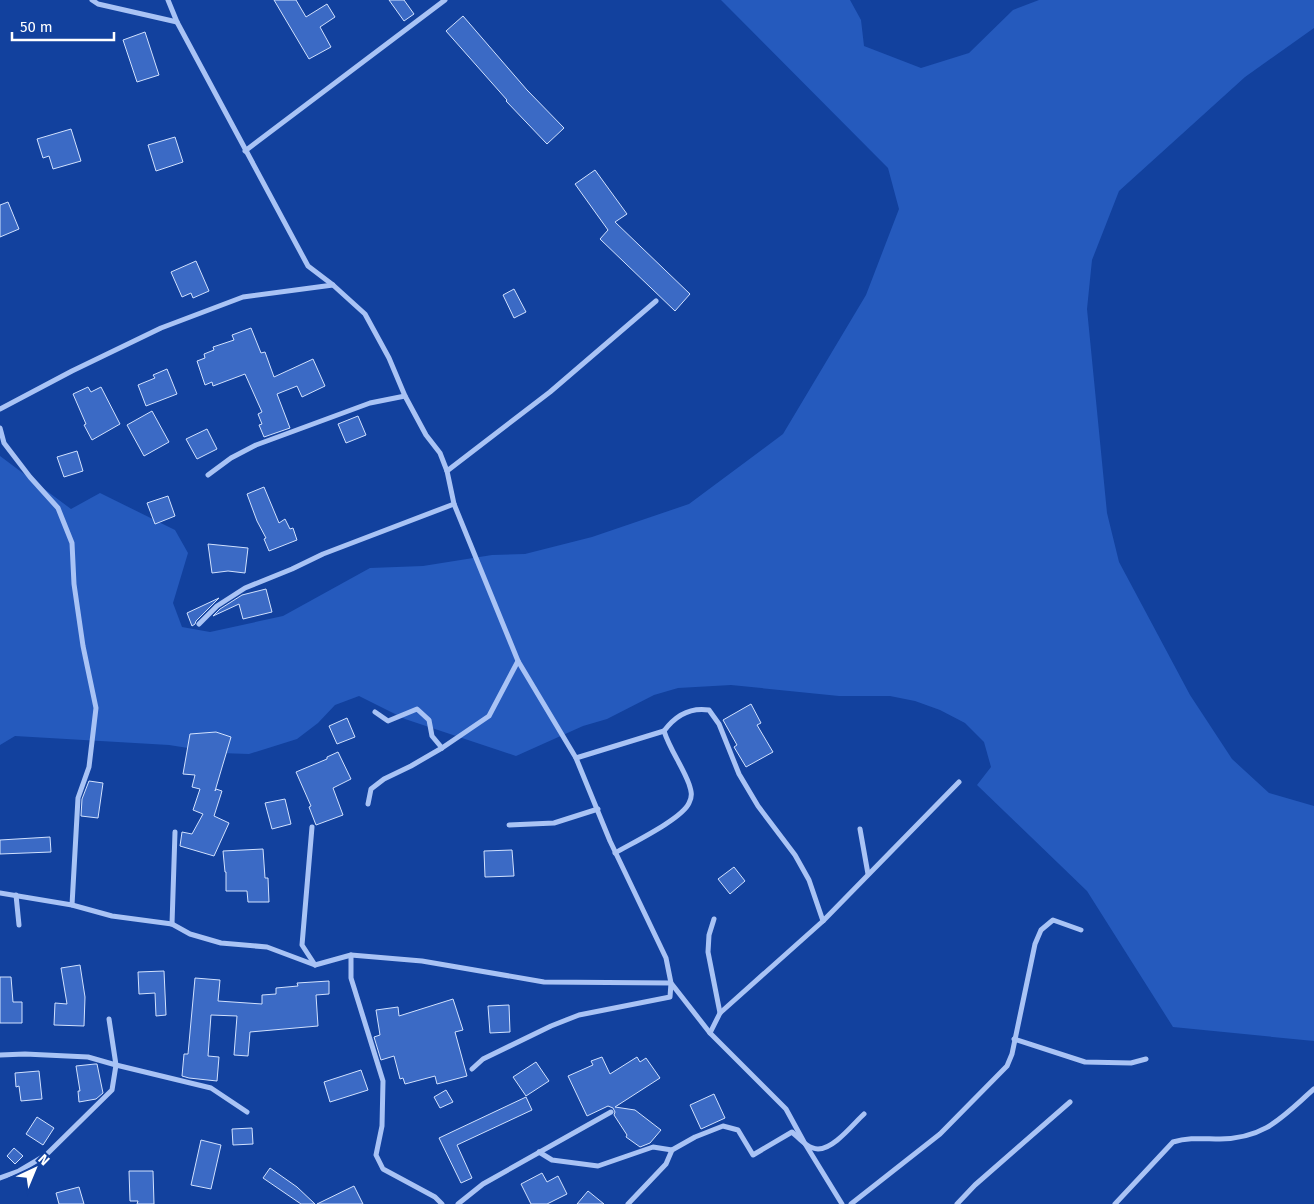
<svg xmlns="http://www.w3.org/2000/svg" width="1314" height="1204" viewBox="0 0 1314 1204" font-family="'Fira Sans',sans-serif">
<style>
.green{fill:#255abd}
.building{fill:#3b6ac5;stroke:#d1e1fe}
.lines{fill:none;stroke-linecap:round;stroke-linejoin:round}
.minor{stroke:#a9c3f5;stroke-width:5}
</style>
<rect width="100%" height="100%" fill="#12419e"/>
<path class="green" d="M721 0H850L861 20 864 46 921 68 969 53 1013 10 1039 0H1314V28L1245 77 1119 191 1092 260 1087 309 1107 513 1119 562 1190 695 1232 759 1269 793 1314 806V1041L1173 1027 1087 891 977 785 991 767 984 742 965 723 940 710 915 701 890 696H839L731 685 678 688 654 695 607 719 583 726 516 756 405 719 359 696 335 705 318 723 297 739 249 754 220 753 169 745 15 736 0 745V456L71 509 100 493 175 530 188 553 173 603 182 627 210 632 283 616 370 568 423 566 492 555 525 554 592 537 689 504 783 434 866 295 899 209 888 168Z"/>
<g class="building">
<path d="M274 0H296L306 17 327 4 335 17 320 27 331 47 309 59Z"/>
<path d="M389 0H404L414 14 404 21Z"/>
<path d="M463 16 527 90 564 128 547 144 506 101 507 100 446 31Z"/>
<path d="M145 32 159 75 137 82 123 40Z"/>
<path d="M71 129 81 161 53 169 49 156 43 158 37 139Z"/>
<path d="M175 137 183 162 156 171 148 145Z"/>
<path d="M595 170 627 214 615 222 690 294 675 311 600 239 608 230 575 184Z"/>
<path d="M8 202 19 229 0 237V205Z"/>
<path d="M196 261 209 291 193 298 191 293 182 297 171 272Z"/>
<path d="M514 289 526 312 514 318 503 295Z"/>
<path d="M251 328 261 353 265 352 274 377 313 359 325 386 302 397 297 386 277 394 290 428 264 437 259 425 262 424 258 414 262 412 245 374 213 386 212 382 205 385 197 361 205 358 204 354 214 350 213 347 234 340 232 335Z"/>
<path d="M167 369 177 394 146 406 138 385 155 378 153 375Z"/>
<path d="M88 387 91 392 101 387 120 424 92 440 84 425 86 424 73 394Z"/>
<path d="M152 411 169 442 144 456 127 425Z"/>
<path d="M358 416 366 435 346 443 338 424Z"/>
<path d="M207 429 217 449 197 459 186 439Z"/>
<path d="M77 451 83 471 64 477 57 457Z"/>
<path d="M264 487 279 523 285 519 290 529 293 528 297 540 269 551 264 539 266 538 257 521 247 494Z"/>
<path d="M168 496 175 516 155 524 147 503Z"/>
<path d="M208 544 248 548 245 573 228 571 212 573Z"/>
<path d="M266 589 272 612 243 619 239 604 213 616 220 609 242 595Z"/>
<path d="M219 598 196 621 195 624 192 626 187 613Z"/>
<path d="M751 704 761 723 757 725 773 752 746 767 734 747 737 745 723 720Z"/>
<path d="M347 718 355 737 337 744 329 726Z"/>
<path d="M216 732 231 737 215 791 216 789 222 791 214 816 229 823 214 856 180 846 182 832 192 834 203 814 193 810 200 789 192 787 195 775 183 774 190 734Z"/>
<path d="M338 752 351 779 333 788 343 815 316 825 309 807 311 806 296 772 327 759V757Z"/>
<path d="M89 781 103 783 98 818 81 816 82 799Z"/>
<path d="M285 799 291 824 272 829 265 803Z"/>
<path d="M50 837 51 852 0 854V840Z"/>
<path d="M263 849 265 878H268L269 902H248L247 891H226V872H225L223 851Z"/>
<path d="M512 850 514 876 485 877 484 851Z"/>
<path d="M734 867 745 881 730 894 718 879Z"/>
<path d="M80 965 85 997 84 1026 54 1025 55 1003 67 1004 61 968Z"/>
<path d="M164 971 166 1015 156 1016 155 993 139 994 138 972Z"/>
<path d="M0 977H11L13 1002H22V1023H0Z"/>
<path d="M195 978 220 980 218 1001 262 1004V995L276 994V988L298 986 297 983 329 981V994L316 995 318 1026 250 1032 248 1056 234 1055 237 1016 211 1015 208 1056 219 1057 217 1081 189 1078 182 1076 184 1054H188Z"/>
<path d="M453 999 463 1030 455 1032 467 1076 437 1084 435 1076 405 1084 403 1078 400 1079 394 1056 381 1060 374 1037 380 1035 376 1010 398 1007 399 1016Z"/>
<path d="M509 1005 510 1032 490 1033 488 1006Z"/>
<path d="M602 1057 610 1074 637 1057 640 1062 646 1058 660 1078 615 1107 635 1110 661 1130 650 1143 640 1147 626 1137 627 1135 614 1115 615 1112 613 1108 608 1106 587 1116 568 1076 593 1065 591 1061Z"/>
<path d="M536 1062 549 1081 526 1096 513 1077Z"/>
<path d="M95 1064H97L103 1093 96 1099 79 1102 78 1091H80L76 1066Z"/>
<path d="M361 1070 368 1090 330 1102 324 1082Z"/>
<path d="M39 1071 42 1099 21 1101 19 1086 16 1087 15 1073Z"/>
<path d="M446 1090 453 1102 440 1108 434 1097Z"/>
<path d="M714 1094 725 1118 701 1129 690 1105Z"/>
<path d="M526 1097 532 1110 457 1145 472 1178 461 1183 439 1138Z"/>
<path d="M37 1117 54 1128 43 1145 26 1134Z"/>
<path d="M252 1128 253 1144 233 1145 232 1129Z"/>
<path d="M201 1140 221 1145 211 1189 191 1185Z"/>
<path d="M14 1148 23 1156 15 1164 7 1156Z"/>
<path d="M270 1168 297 1187 315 1204H301L263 1178Z"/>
<path d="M129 1171H153L154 1204H137L138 1201H130Z"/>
<path d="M542 1173 547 1182 558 1176 567 1194 547 1204H531L521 1184Z"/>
<path d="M354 1186 363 1204H317Z"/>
<path d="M79 1187 84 1204H59L56 1193Z"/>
<path d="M588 1191 604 1204H577Z"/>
</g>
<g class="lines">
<g class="minor">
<path d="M92 0 98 4 177 22"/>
<path d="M168 0 177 22 308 266 333 285 365 314 389 358 405 396 426 435 440 453 447 471 454 504 518 661 576 758 610 841 666 958 671 983 710 1033 786 1109 804 1142 842 1204"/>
<path d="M245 151 445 0"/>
<path d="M0 409 72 371 161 328 243 297 333 285"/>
<path d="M0 428 4 443 30 477 58 508 72 543 74 584 83 646 96 708 89 767 78 798 72 905"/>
<path d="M447 471 550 392 656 301"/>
<path d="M208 475 231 458 256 445 370 403 405 396"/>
<path d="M199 624 217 606 245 588 292 569 323 554 454 504"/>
<path d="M375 712 388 721 417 709 429 720 432 736 442 748"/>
<path d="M576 758 664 731"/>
<path d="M368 804 371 789 384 779 411 766 442 748 489 716 518 661"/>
<path d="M509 825 554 823 598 809"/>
<path d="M312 827 302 945 315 965"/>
<path d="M860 829 868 874"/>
<path d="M615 853C632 843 682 819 689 803 693 796 691 790 689 784 682 765 670 750 664 731 675 716 690 707 709 710L719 724 739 774 758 806 795 855 809 880 823 921"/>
<path d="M0 893 72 905 112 916 172 924 190 934 221 943 267 947 315 965 351 955 422 961 544 982 671 983 670 997 579 1015 551 1026 483 1059 472 1069"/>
<path d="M16 895 19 925"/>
<path d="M714 919 709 935 708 952 720 1013"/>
<path d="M172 924 175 832"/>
<path d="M351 955V978L383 1081 382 1126 376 1155 383 1169 435 1197 442 1204"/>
<path d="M710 1033 720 1013 823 921 959 782"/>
<path d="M1014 1039 1085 1062 1131 1063 1146 1059"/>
<path d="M0 1055 25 1054 88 1057 116 1065 211 1088 247 1112"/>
<path d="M539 1152 552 1160 598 1166 653 1147 672 1150 695 1137 723 1126 738 1130 753 1155 792 1132C799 1138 808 1149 818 1149 834 1149 853 1124 864 1114"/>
<path d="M0 1178 19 1171 46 1155 112 1090 116 1065 109 1019"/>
<path d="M458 1204 483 1184 611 1112"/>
<path d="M628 1204 666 1164 672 1150"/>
<path d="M851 1204 940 1134 1007 1066 1012 1054 1035 944 1041 930 1053 920 1081 930"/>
<path d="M957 1204 975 1185 1070 1102"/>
<path d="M1115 1204 1173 1142C1189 1137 1204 1139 1220 1139 1266 1138 1282 1117 1314 1089"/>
</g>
</g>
<g transform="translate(35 1169) rotate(44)" stroke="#12419e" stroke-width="4" paint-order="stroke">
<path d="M0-4L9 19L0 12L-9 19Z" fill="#ffffff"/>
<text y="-8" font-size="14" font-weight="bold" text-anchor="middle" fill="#ffffff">N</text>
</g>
<path d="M12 32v8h102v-8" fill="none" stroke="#ffffff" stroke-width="2.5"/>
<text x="20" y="32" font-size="15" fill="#ffffff" stroke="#12419e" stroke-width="4" paint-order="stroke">50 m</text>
</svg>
